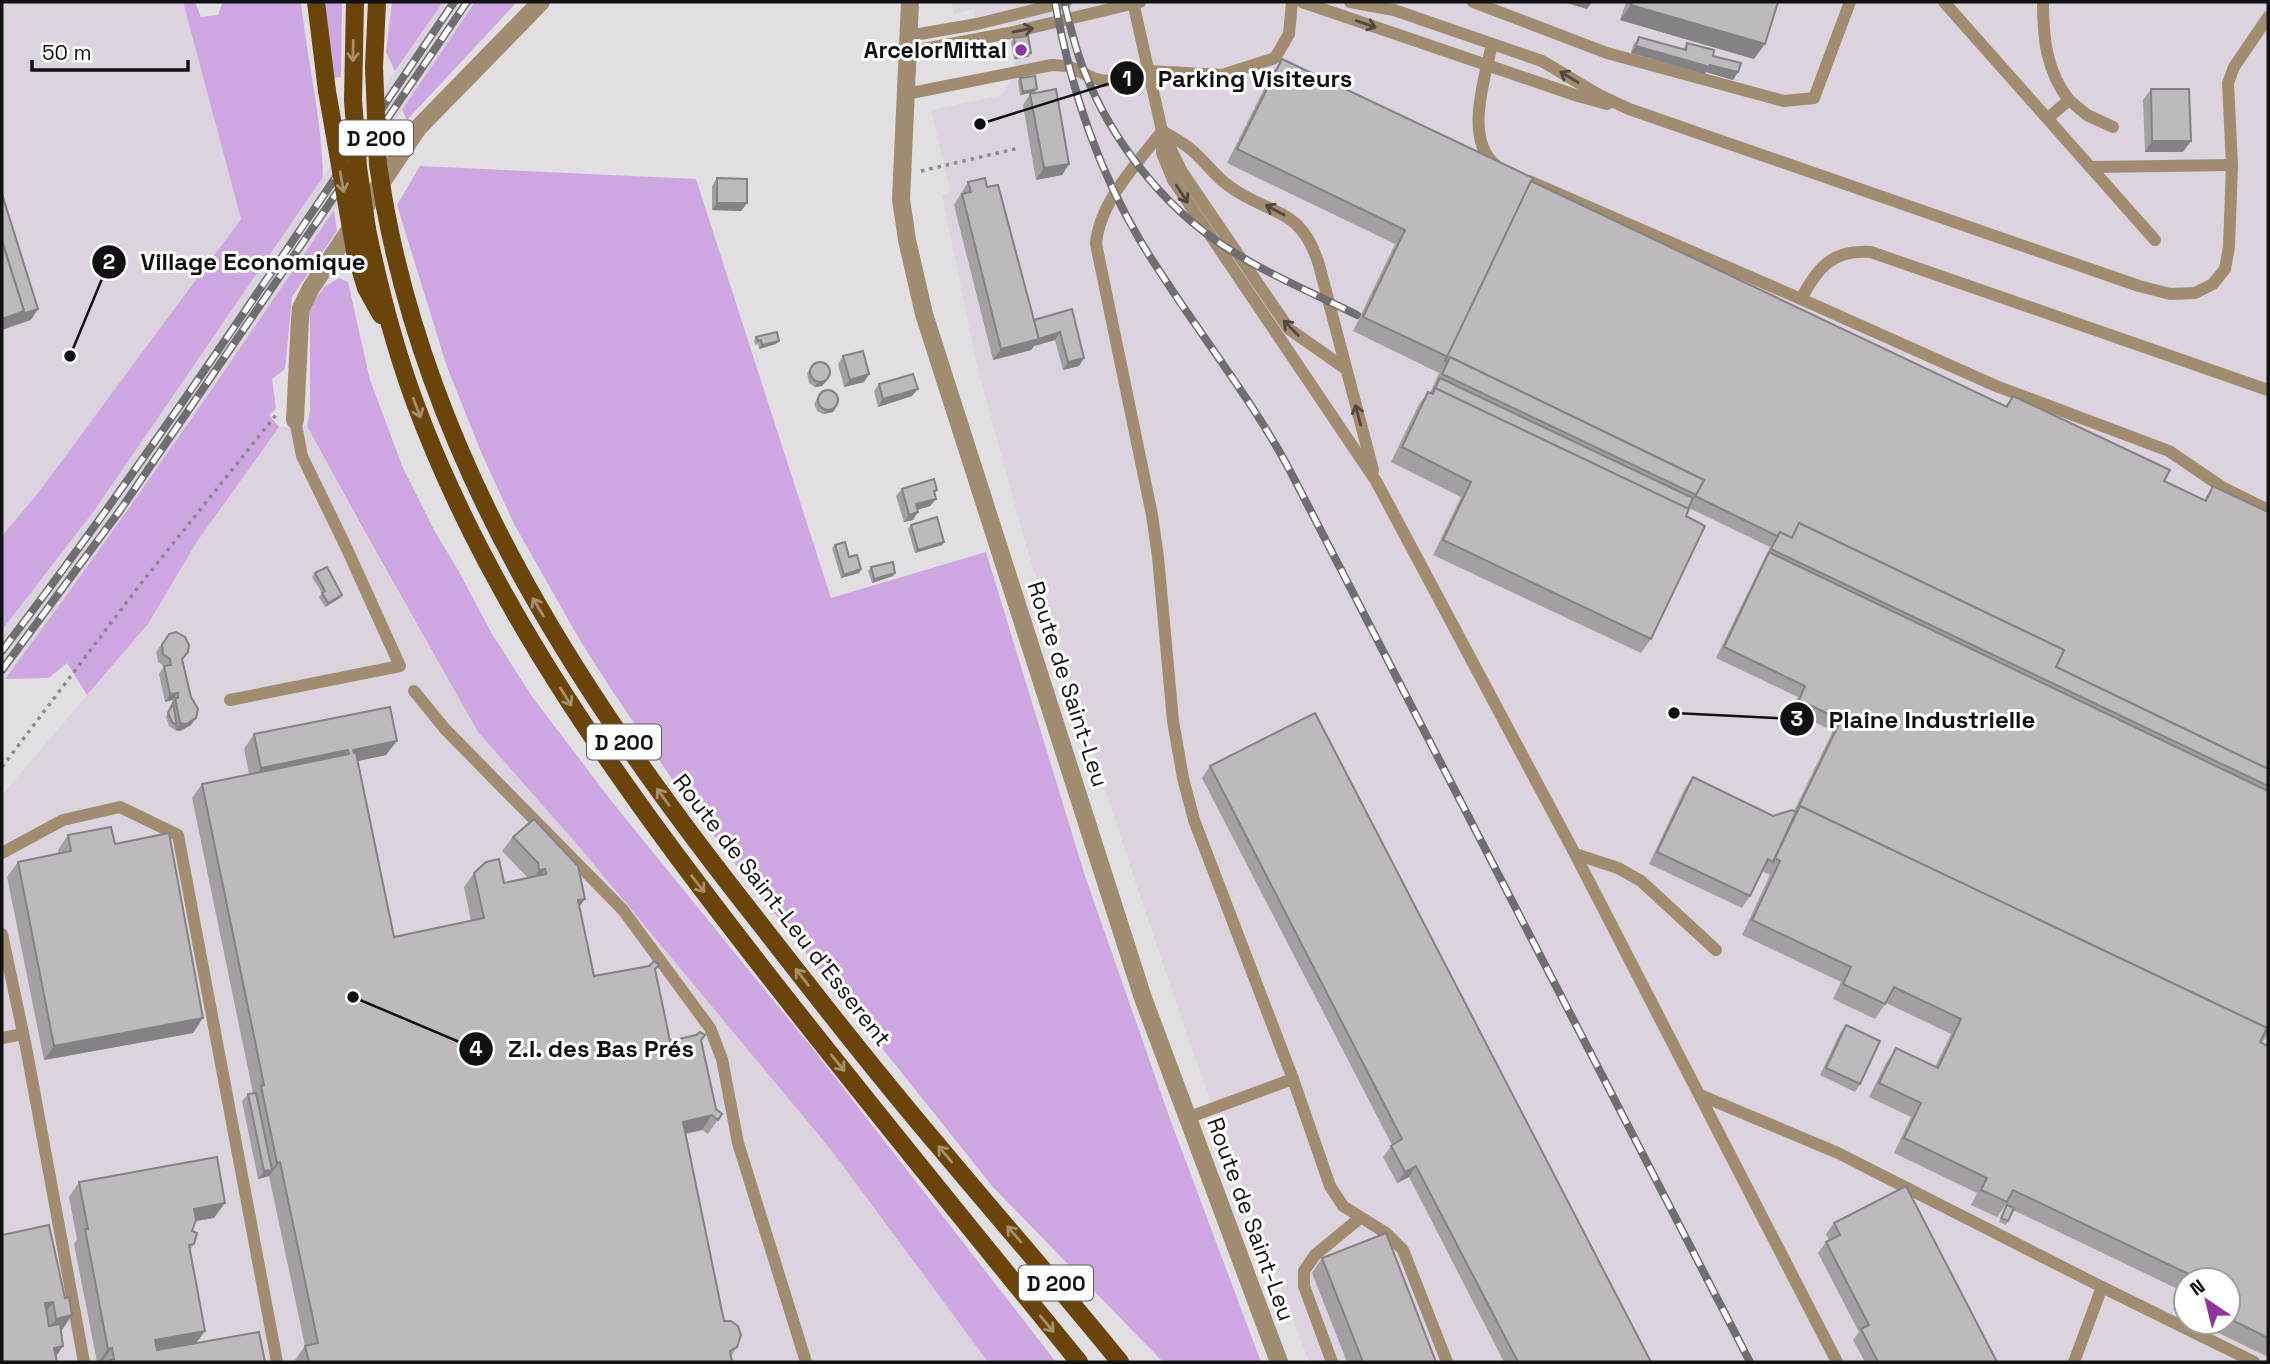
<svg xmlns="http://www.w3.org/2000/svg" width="2270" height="1364" viewBox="0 0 2270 1364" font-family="'Space Grotesk',sans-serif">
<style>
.built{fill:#dbd4df;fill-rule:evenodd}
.green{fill:#cea6e2}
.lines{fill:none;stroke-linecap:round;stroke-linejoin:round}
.path{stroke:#8d8b8e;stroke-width:3.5;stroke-dasharray:3.5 5;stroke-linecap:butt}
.service{stroke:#a18b71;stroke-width:12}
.minor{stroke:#a18b71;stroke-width:18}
.primary{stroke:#6a440a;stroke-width:18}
.rail-casing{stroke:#706e71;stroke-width:8}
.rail{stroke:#fff;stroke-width:5;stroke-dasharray:16;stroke-linecap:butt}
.primary-bridge{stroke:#6a440a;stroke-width:18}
.wall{fill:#a39fa2}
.shaded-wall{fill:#848284}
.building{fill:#bdb9bc;stroke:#848284;stroke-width:2}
.oneway{stroke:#52473d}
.oneway2{stroke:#a68f6c}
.poi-dot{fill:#92349d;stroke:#fff;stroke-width:2.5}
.labels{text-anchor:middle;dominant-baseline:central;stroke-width:6;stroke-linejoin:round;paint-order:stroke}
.shield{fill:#fff;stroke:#585859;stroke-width:2}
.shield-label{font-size:21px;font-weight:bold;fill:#111012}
.poi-label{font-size:23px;font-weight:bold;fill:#111012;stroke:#fff;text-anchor:end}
.street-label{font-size:23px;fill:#111012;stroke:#fff}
.leader{fill:none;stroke:#111012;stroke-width:2.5}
.callout-dot{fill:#111012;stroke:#fff;stroke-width:2.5}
.mark-label{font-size:21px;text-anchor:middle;font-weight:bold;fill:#fff}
.callout-label{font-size:24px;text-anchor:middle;font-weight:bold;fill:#111012;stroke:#fff;stroke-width:6;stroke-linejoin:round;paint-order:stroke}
</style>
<rect width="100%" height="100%" fill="#e2dfe3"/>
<g class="built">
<path d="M2 2H183L241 219 38 493 2 536Z"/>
<path d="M443 2H475L205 401 72 588 2 683V630L94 511Z"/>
<path d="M951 2H2268V1362H1309L1193 1053 1134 878 1027 549 977 366 942 195 950 191 931 110 1002 95 1016 71 1008 24 977 31 974 9 954 14ZM2186 1280H2228V1322H2186Z"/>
<path d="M307 426 362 529 478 732 576 843 832 1151 988 1362H2V795L148 624 196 543 279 427Z"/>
</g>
<g class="green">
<path d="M183 2H195L201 17 218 15 223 2H301C307 60 322 118 323 177L94 511 2 630V536L38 493 241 219Z"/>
<path d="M324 2H342L341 77 333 78Z"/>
<path d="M392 2H443L395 71 386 52Z"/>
<path d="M475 2H517L407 120 402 110Z"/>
<path d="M420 166 696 179 831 598 986 552 1085 876 1170 1119 1261 1362H1163L993 1187 739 869 674 782 611 689 581 642 514 524 481 452 447 367 397 205Z"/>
<path d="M334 210 337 231 292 297 285 369 272 379 276 409 269 415 279 427 196 543 148 624 87 695 67 663 49 678 5 679C119 526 227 368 334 210Z"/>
<path d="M339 278 348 282 370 380 403 468 434 530 458 570 492 634 533 698 613 803 816 1053 1056 1362H988L832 1151 576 843 478 732 365 532 307 426 310 410V307L324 287Z"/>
</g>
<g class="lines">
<g class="path">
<path d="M921 171 1019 148"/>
<path d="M2 767 139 586 276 415"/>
</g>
<g class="service">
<path d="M1133 2 1162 131 1182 172 1289 329 1346 369"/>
<path d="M1302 2 1578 96 1607 104"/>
<path d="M1350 2 1394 10 1542 61 1599 95 1629 109 2139 286 2170 294 2195 293 2213 284 2225 269 2229 247 2232 165 2228 83 2234 67 2268 17"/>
<path d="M1473 2 1607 53 1784 101 1814 98 1850 2"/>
<path d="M1944 2 2155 240"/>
<path d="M2043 2C2043 37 2046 71 2069 100"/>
<path d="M908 36 977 24 1066 2"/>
<path d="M1492 44C1485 78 1463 141 1497 166"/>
<path d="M908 52 1009 33 1140 2"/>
<path d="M906 94 1052 65 1068 66 1093 78 1105 81 1149 71 1222 75 1275 58 1289 34 1292 2"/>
<path d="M2048 118 2069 100 2087 115 2113 127"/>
<path d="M1162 131V153L1173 180 1376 481 1575 854 1837 1362"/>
<path d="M1162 131C1138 163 1099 202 1096 244L1152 515 1158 557 1173 721 1183 778 1194 820 1293 1079 1330 1186 1343 1206 1386 1233 1403 1250 1447 1362"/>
<path d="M1162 131C1173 137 1184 143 1194 152 1206 163 1216 177 1229 186 1269 216 1301 205 1319 265L1373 470"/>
<path d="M2092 167 2232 165"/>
<path d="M1529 181 1801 299 1996 386 2169 451 2222 487 2268 510"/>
<path d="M1801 299C1818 267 1833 249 1871 252L2268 390"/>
<path d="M414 691 445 729 623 910 710 1028 722 1059 738 1143 806 1362"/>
<path d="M230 700 400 666 347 549 302 456 295 420"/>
<path d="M2 853 63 820 120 807 178 835 277 1362"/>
<path d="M1575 854 1618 868 1641 881 1716 950"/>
<path d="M2 934 26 1047 84 1362"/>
<path d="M2 1038 23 1034"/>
<path d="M1700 1095 1838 1153 2102 1287 2074 1362"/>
<path d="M1187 1118 1293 1079"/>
<path d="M2102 1287 2254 1362"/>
<path d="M1332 1362 1304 1286V1271L1315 1255 1360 1218"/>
</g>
<g class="minor">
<path d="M910 2 901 199 907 240 924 314 1143 998 1279 1362"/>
<path d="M295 420 300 319 301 308 311 288 418 128 541 2"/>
</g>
<g class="primary">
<path d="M316 2 327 91"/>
<path d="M374 67 377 2"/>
<path d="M353 100 355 2"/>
<path d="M385 207C436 480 589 707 758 921 818 998 878 1075 941 1149 1000 1220 1062 1290 1120 1362"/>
<path d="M367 229C379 287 394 345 414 400 491 610 628 795 764 970 867 1102 973 1232 1079 1362"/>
<path d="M355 251 366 288 381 315"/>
</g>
<defs>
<g id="rail">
<path d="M1055 2C1070 86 1097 168 1141 242 1187 318 1244 387 1287 465L1750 1362"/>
<path d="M1065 6C1071 29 1076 52 1085 73 1112 141 1163 206 1224 246 1265 273 1313 293 1357 315"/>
<path d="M2 651C162 441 306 220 454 2"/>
<path d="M2 670 121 509 467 2"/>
</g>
</defs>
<use href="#rail" class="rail-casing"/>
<use href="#rail" class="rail"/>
<g class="primary-bridge">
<path d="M374 67 378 165 385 207"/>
<path d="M327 91 355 251"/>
<path d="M353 100 358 167 367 229"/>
</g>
</g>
<g class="wall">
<path d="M1626 2H1778L1754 59 1620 20Z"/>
<path d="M1639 37 1683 49 1687 43 1713 56 1738 72 1733 80 1706 72 1705 74 1631 53 1633 45Z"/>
<path d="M1014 38 1031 53 1028 57 1014 59 1011 42Z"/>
<path d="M1282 59 1531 181 2005 406 2013 396 2164 481 2204 500 2213 486 2268 512V1034L2262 1043 2260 1042 2268 1046V1357L2202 1325 2203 1322H2228V1280H2186V1293L2013 1210 2006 1225 1999 1222 2006 1207 2005 1206 1997 1217 1971 1205 1977 1193 1894 1153 1911 1117 1869 1097 1886 1063 1896 1048 1935 1067 1951 1034 1886 1003 1875 1019 1833 999 1841 982 1742 935 1770 875 1762 871 1750 896 1742 908 1649 864 1685 788 1693 777 1773 816 1794 811 1833 731 1791 711 1798 697 1716 658 1770 547 1689 508 1651 639 1641 653 1433 555 1461 497 1391 462 1418 406 1428 392 1430 393 1439 373 1353 331 1395 244 1227 163 1272 73Z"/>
<path d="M1020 78 1035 92 1020 95 1018 81Z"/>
<path d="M2151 89 2183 152H2145L2143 100Z"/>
<path d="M1030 94 1069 164 1062 175 1036 180 1023 105Z"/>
<path d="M717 178 747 203 741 211 712 210V186Z"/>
<path d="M968 182 987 187 1034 320 1072 309 1079 366 1063 370 1055 340 1034 346 1031 350 993 360 954 205Z"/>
<path d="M756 337 776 344 759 349 758 344 755 345 754 341Z"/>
<path d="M843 356 869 374 864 382 844 387 838 364Z"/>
<path d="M810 369 828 379 822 386 815 387 809 383 807 373Z"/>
<path d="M879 384 912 396 878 407 874 391Z"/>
<path d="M821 391 833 412 823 414 817 411 814 404Z"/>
<path d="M902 489 937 490 934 494 936 499 930 506 917 510 913 520 904 522 896 496Z"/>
<path d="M911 525 942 545 915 553 908 529Z"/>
<path d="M835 545 849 557 861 569 859 573 841 578 832 548Z"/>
<path d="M871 567 895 573 893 576 872 583 868 571Z"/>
<path d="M315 573 342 595 340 598 325 607 319 597 322 593 312 577Z"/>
<path d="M169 634 183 660 191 725 180 731 175 730 169 726 166 717 173 702 172 700 165 702 159 674 164 666 158 662 156 652Z"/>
<path d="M254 734 386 755 358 761 394 937 471 921 464 887 474 873 504 883 528 878 502 851 513 837 585 899 579 907 594 976 655 971 670 1041 701 1040 716 1109 722 1114 708 1134 702 1130 686 1134 724 1321 737 1347 731 1356 732 1362H296L295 1360 305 1346 269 1176 258 1179 242 1101 248 1094 253 1093 192 798 202 784 249 774 244 749Z"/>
<path d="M1210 766 1651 1362H1504L1409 1177 1397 1183 1383 1157 1392 1145 1202 778Z"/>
<path d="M68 835 193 1033 44 1060 7 877 18 862 59 854 58 850Z"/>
<path d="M1846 1025 1860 1084 1855 1092 1820 1075 1840 1033Z"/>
<path d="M79 1182 214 1218 196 1221 192 1231 194 1244 190 1250 196 1343 265 1362H97L74 1244 77 1240 69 1197Z"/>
<path d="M1834 1223 1997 1362H1865L1853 1340 1859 1332 1818 1253 1826 1242 1829 1240 1826 1234Z"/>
<path d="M49 1225 62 1330 2 1362Z"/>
<path d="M1322 1258 1436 1362H1347L1312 1273Z"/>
</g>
<g class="shaded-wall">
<path d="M1563 2H1592L1587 9Z"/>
<path d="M1631 5 1765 44 1754 59 1620 20Z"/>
<path d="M1636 46 1738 72 1733 80 1706 72 1705 74 1631 53Z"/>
<path d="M1031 53 1028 57 1014 59 1017 55Z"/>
<path d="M1037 89 1035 92 1020 95 1023 92Z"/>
<path d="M2152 141H2191L2183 152H2145Z"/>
<path d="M1069 164 1062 175 1036 180 1044 168Z"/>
<path d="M717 203H747L741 211 712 210Z"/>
<path d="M38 309 31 320 2 330V319L24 311Z"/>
<path d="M1060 332 1055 340 1034 346 1031 350 993 360 1001 349Z"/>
<path d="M779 341 776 344 759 349 762 345Z"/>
<path d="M1084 358 1079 366 1063 370 1068 362Z"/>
<path d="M869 374 864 382 844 387 850 380Z"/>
<path d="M831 375 822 386 815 387 817 383Z"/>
<path d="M918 389 912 396 878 407 883 399Z"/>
<path d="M836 408 833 412 823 414 826 411Z"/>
<path d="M936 499 930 506 910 512 916 504Z"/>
<path d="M918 512 913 520 904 522 909 515Z"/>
<path d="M944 542 942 545 915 553 918 550Z"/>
<path d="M861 569 859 573 841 578 844 575Z"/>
<path d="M895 573 893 576 872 583 874 579Z"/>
<path d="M342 595 340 598 325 607 328 603Z"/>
<path d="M178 693 172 700 165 702 170 694Z"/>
<path d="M196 718 191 725 180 731 175 730 180 723Z"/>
<path d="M397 741 386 755 343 764 353 750Z"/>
<path d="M348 750 338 765 251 783 261 768Z"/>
<path d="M545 869 535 883 529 885 539 870Z"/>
<path d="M585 899 574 913 578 900Z"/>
<path d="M203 1018 193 1033 44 1060 54 1046Z"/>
<path d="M712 1115 702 1130 673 1136 683 1122Z"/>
<path d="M280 1162 269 1176 266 1177 277 1163Z"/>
<path d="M1416 1166 1409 1177 1397 1183 1405 1172Z"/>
<path d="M272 1170 266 1177 258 1179 264 1171Z"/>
<path d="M225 1203 214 1218 184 1223 194 1209Z"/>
<path d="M53 1302 43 1317 45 1303Z"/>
<path d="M72 1315 62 1330 45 1333 56 1319Z"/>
<path d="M205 1331 194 1346 145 1355 155 1340Z"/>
<path d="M63 1346 53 1361 54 1348Z"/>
<path d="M112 1348 102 1362H98L108 1349Z"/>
</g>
<g class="building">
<path d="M1632 2H1778L1765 44 1631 5Z"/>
<path d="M1028 36 1031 53 1017 55 1014 38Z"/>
<path d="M1639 37 1686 50 1687 43 1714 50 1713 56 1741 63 1738 72 1710 65V67L1636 46Z"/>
<path d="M1282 59 1533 178 1448 357 1363 317 1405 230 1237 149Z"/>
<path d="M1035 76 1037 89 1023 92 1020 78Z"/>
<path d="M1056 89 1069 164 1044 168 1030 94Z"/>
<path d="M2151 89H2189L2191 141H2152Z"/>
<path d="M717 178 747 179V203H717Z"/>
<path d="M985 178 987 187 998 185 1039 339 1001 349 962 194 971 192 968 182Z"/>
<path d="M1531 181 2007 407 2013 396 2170 470 2164 481 2206 501 2213 486 2268 512V769L2056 667 2064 650 1799 523 1792 538 1780 532 1777 536 1695 496 1704 480 1450 357 1447 362 1445 361Z"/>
<path d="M2 194 38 309 22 314 24 311 2 241Z"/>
<path d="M2 241 24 311 2 319Z"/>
<path d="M1072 309 1084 358 1068 362 1060 332 1039 339 1034 320Z"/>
<path d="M777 332 779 341 762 345 761 340 758 341 756 337Z"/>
<path d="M863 351 869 374 850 380 843 356Z"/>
<path d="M1450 357 1704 480 1696 495 1442 374Z"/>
<circle cx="820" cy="372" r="10"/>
<path d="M913 374 918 389 883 399 879 384Z"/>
<path d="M1440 378 1693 498 1688 509 1435 388 1433 392Z"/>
<path d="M1435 388 1689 509 1686 516 1705 526 1651 639 1443 540 1471 482 1402 447 1428 392 1433 394Z"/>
<circle cx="828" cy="400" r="10"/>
<path d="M934 479 937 490 934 491 936 499 916 504 918 512 909 515 902 489Z"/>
<path d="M937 517 944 542 918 550 911 525Z"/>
<path d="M1799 523 2064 650 2056 667 2268 769V786L1771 549 1780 532 1792 538Z"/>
<path d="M845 542 849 557 857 555 861 569 844 575 835 545Z"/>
<path d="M1769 552 2268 791V1031L2266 1030 2267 1028 1800 806 1797 810 1841 720 1799 700 1805 686 1724 647Z"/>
<path d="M893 562 895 573 874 579 871 567Z"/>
<path d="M327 567 342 595 328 603 322 593 325 591 315 573Z"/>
<path d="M176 632 185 637 189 645 188 652 182 659 191 697 198 709 196 718 186 724 180 723 175 698H178V693L170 694 164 666 171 665 170 659 163 654 162 645 169 634Z"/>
<path d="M173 703 177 726 172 722 168 713Z"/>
<path d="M390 707 397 741 353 750 354 753H356L394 937 484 918 474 873 486 862 499 859 504 883 546 874 545 869 539 870 538 863 513 837 534 819 578 866 585 899 578 900 594 976 649 966 654 961 659 965 655 969 670 1041 696 1035 700 1032 705 1035 701 1040 716 1109 722 1114 718 1120 712 1115 683 1122 724 1321H731L738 1326 741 1335 737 1347 730 1351 732 1362H309L305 1346 318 1343 280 1162 277 1163 261 1086 264 1085 202 784 349 754 348 750 261 768 254 734Z"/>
<path d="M1315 713 1651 1362H1518L1416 1166 1405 1172 1391 1146 1402 1139 1210 766Z"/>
<path d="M1693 777 1773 816 1792 810 1796 812 1773 862 1768 859 1750 896 1657 852Z"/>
<path d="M1800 806 2267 1028 2260 1042 2268 1046V1338L2228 1318V1280H2201L2013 1190 2007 1202 1981 1190 1987 1178 1904 1138 1921 1103 1879 1083 1896 1048 1938 1068 1961 1019 1894 987 1885 1004 1843 984 1851 967 1752 920 1780 861 1775 858Z"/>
<path d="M111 827 115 844 169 833 203 1018 54 1046 18 862 71 851 68 835Z"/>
<path d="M1846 1025 1880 1041 1860 1084 1826 1068Z"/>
<path d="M256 1093 272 1170 264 1171 248 1094Z"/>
<path d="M217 1157 225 1203 194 1209 196 1220 192 1231 197 1233 194 1244 189 1245 205 1331 155 1340 157 1350 259 1332 265 1362H110V1360L114 1359 112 1348 108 1349 85 1229H88L79 1182Z"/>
<path d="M1906 1186 1997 1362H1878L1861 1329 1869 1325 1826 1242 1840 1235 1834 1223Z"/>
<path d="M2007 1205 2014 1208 2008 1221 2001 1218Z"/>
<path d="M49 1225 65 1298 69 1297 72 1315 56 1319 53 1302 45 1303 49 1326 60 1324 63 1346 54 1348 57 1362H2V1235Z"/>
<path d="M1386 1233 1436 1362H1363L1322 1258Z"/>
</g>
<defs><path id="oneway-shaft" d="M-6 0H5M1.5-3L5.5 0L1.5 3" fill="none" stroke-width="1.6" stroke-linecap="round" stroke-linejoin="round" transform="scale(1.75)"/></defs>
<g class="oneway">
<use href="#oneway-shaft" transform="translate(1366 24) rotate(19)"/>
<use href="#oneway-shaft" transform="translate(1023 30) rotate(-12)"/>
<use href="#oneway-shaft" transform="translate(1569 77) rotate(-149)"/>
<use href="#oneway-shaft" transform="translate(1182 194) rotate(57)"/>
<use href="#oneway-shaft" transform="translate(1275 210) rotate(-152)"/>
<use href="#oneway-shaft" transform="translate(1291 328) rotate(-135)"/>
<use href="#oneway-shaft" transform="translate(1358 415) rotate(-105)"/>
</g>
<g class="oneway2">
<use href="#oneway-shaft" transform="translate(353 51) rotate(91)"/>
<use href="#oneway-shaft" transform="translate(342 182) rotate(80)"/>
<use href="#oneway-shaft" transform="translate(417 408) rotate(69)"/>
<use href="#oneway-shaft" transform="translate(538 607) rotate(-121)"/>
<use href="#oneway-shaft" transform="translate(566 697) rotate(58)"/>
<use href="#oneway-shaft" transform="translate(663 797) rotate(-126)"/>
<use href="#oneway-shaft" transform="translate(698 884) rotate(52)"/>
<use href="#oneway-shaft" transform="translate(802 977) rotate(-128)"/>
<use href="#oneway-shaft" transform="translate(838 1063) rotate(51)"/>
<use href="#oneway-shaft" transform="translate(945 1154) rotate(-130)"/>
<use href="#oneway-shaft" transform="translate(1014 1234) rotate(-131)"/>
<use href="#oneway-shaft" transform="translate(1047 1324) rotate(51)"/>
</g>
<circle class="poi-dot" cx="1021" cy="50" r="7"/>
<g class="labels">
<g class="shield">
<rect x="339" y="120.5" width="74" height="35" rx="5"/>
<rect x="587" y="724.5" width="74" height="35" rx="5"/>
<rect x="1019" y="1265.5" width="74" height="35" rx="5"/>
</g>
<g class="shield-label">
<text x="376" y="138">D 200</text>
<text x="624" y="742">D 200</text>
<text x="1056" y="1283">D 200</text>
</g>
<g class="poi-label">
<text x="1007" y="50">ArcelorMittal</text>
</g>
<g class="street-label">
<text transform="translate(1068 684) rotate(72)">Route de Saint-Leu</text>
<text transform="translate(782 910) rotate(52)">Route de Saint-Leu d'Esserent</text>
<text transform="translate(1251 1219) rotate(70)">Route de Saint-Leu</text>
</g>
</g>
<path class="leader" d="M980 124L1127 78M70 356L109 262M1674 713L1797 719M353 997L476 1049"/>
<g class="callout-dot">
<circle cx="980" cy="124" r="7"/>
<circle cx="70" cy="356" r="7"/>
<circle cx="1674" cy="713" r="7"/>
<circle cx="353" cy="997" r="7"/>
<circle cx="1127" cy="78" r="18"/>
<circle cx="109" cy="262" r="18"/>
<circle cx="1797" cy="719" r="18"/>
<circle cx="476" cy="1049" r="18"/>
</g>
<g class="mark-label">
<text x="1127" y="86">1</text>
<text x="109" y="269">2</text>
<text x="1797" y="726">3</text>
<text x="476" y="1056">4</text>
</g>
<g class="callout-label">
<text x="1255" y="87">Parking Visiteurs</text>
<text x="253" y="270">Village Economique</text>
<text x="1932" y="728">Plaine Industrielle</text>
<text x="601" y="1057">Z.I. des Bas Prés</text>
</g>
<rect width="2270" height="1364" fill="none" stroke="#111012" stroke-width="7"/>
<g transform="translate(2207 1301) rotate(325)"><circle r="33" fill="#ffffff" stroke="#a09fa0" stroke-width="2"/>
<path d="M0-5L12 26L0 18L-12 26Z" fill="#92349d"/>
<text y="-10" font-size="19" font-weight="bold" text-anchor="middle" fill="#111012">N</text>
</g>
<path d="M32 60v10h156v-10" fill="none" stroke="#111012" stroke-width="3.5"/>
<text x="42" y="60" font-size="21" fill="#111012" stroke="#ffffff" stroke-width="5" paint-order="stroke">50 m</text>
</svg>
